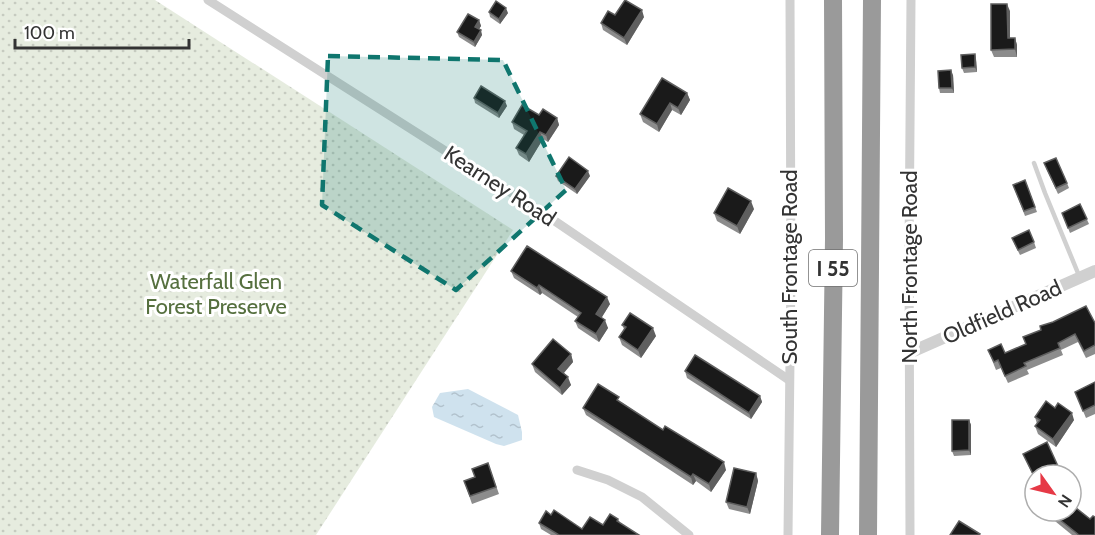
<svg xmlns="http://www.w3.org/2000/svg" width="1095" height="535" viewBox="0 0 1095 535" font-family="Cabin,sans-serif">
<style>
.park{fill:url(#park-dots)}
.water{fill:url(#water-ripples)}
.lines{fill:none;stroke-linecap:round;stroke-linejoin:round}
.service{stroke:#d0d0d0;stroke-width:4.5}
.minor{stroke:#d0d0d0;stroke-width:9}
.tertiary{stroke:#d0d0d0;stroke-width:12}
.motorway{stroke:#9a9a9a;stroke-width:18}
.wall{fill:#8c8c8c}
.shaded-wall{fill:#5f5f5f}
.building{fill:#1a1a1a;stroke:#5f5f5f;stroke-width:1.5}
.marked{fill:#0f766e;fill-opacity:0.2;stroke:#0f766e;stroke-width:4.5;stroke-dasharray:12 8;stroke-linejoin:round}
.labels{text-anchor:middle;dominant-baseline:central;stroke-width:6;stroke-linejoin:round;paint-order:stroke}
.shield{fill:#fff;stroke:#707070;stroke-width:1.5}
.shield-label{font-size:21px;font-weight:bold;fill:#333}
.street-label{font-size:22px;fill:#333;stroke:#fff}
.park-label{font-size:22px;fill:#56703f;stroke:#fff}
</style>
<defs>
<pattern id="park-dots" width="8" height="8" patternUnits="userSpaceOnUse" patternTransform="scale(1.5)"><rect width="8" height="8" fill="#e6ecdf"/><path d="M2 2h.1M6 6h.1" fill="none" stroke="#c6cbc0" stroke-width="1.8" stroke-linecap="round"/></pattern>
<pattern id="water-ripples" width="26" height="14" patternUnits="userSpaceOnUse" patternTransform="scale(1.5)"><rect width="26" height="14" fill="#cfe2ee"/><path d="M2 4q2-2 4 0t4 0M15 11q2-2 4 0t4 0" fill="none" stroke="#b2c2cd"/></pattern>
</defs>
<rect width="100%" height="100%" fill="#fff"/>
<path class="park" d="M0 0H155L513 230 316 535H0Z"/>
<path class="water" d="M468 389 518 415 522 432V440L504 446 496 444 434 417 432 407 440 393Z"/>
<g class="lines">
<path class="service" d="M1034 163 1045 193 1080 278"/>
<g class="minor">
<path d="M208 0 543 213 789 380"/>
<path d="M577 470 608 480 642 497 689 535"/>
<path d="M788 535 791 272 790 0"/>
<path d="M910 535 909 253 911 0"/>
</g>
<path class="tertiary" d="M909 353 1095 271"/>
<g class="motorway">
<path d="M830 535 834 239 833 0"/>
<path d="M868 535 872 0"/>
</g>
</g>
<g class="wall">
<path d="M1010 11V38H1015L1017 45V57H994L991 50Z"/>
<path d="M489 12 508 13 500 24 490 17Z"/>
<path d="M615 15 644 17 627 45 603 30 601 23Z"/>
<path d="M479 20 481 26 479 29 482 35 475 47 459 37 457 32Z"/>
<path d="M975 54 976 59 977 72 964 73 962 68Z"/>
<path d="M953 75 954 93H940L939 88Z"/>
<path d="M687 93 690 100 681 115 672 110 659 132 643 122 640 114Z"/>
<path d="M474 98 507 106 499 118 475 103Z"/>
<path d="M539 115 557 118 559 125 548 142 543 139 529 162 519 155 516 148 524 135 514 129 512 122Z"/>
<path d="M1046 168 1067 183 1069 188 1058 194Z"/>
<path d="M556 176H590L577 194 558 181Z"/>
<path d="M1025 180 1037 212 1025 216 1013 185Z"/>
<path d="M1080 204 1089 224 1070 233 1062 213Z"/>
<path d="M754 209 740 234 717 221 714 213Z"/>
<path d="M1034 242 1036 248 1020 255 1014 243Z"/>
<path d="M511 271 610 304 601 318 608 328 599 342 578 328 575 321 578 317 542 293 540 295 514 278Z"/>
<path d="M1095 323V354L1086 358 1078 342 1061 350 1063 355 1027 370 1029 374 1008 383 1001 368 996 370 988 350 1005 353Z"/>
<path d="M622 325 656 336 641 358 622 345 619 337 624 329Z"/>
<path d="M571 354 573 362 564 373 571 385 562 395 535 372 532 364Z"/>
<path d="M685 371 760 396 762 402 751 419 687 378Z"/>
<path d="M1095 382V414L1086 418 1075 392Z"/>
<path d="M621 402 663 430 726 470 711 492 696 481 693 485 586 415 583 408Z"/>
<path d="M1055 408 1074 420 1056 447 1038 434 1035 426 1037 424 1035 417Z"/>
<path d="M969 420 971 425V455L954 456 952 451Z"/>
<path d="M1023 454 1062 475H1035V480Z"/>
<path d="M488 463 499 494 472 504 464 481 475 477Z"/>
<path d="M756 473 758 481 750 514 729 509 726 502Z"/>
<path d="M1047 511H1071L1095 535H1072L1050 517Z"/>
<path d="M551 515 582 529 603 525 618 519 620 523 639 535H551L541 529 539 523Z"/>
</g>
<g class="shaded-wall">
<path d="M1007 4 1010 11V46L1008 38Z"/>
<path d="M506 8 508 13 500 24 499 19Z"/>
<path d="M642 10 644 17 627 45 624 38Z"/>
<path d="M479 20 481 26 477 32 475 27Z"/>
<path d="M481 30 482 35 475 47 474 42Z"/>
<path d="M1015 38 1017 45V57L1015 49Z"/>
<path d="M975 54 976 59 977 72 975 67Z"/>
<path d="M951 70 953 75 954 93 952 88Z"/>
<path d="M687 93 690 100 681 115 678 108Z"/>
<path d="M505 101 507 106 499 118 498 113Z"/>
<path d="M670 103 672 110 659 132 657 124Z"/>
<path d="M557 118 559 125 548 142 546 135Z"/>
<path d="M540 132 543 139 529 162 526 154Z"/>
<path d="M588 171 590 176 577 194 575 189Z"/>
<path d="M751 201 754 209 740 234 737 226Z"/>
<path d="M539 285 542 293 540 295 537 288Z"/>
<path d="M607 297 610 304 599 322 596 314Z"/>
<path d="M605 320 608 328 599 342 596 334Z"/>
<path d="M653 328 656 336 641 358 638 350Z"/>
<path d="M571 354 573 362 561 376 558 369Z"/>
<path d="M568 377 571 385 562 395 560 388Z"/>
<path d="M760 396 762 402 751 419 749 413Z"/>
<path d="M1072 413 1074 420 1056 447 1053 439Z"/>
<path d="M969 420 971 425V455L969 450Z"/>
<path d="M724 462 726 470 711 492 709 484Z"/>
<path d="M756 473 758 481 750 514 747 507Z"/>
<path d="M693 474 696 481 693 485 691 477Z"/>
</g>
<g class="building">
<path d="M625 0 642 10 624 38 601 23 608 11 615 15Z"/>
<path d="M496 1 506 8 499 19 489 12Z"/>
<path d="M991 4H1007L1008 38H1015V49L991 50Z"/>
<path d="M468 14 479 20 475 27 481 30 474 42 457 32Z"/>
<path d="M975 54V67L962 68 961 55Z"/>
<path d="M951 70 952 88H939L938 71Z"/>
<path d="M662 78 687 93 678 108 670 103 657 124 640 114Z"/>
<path d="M481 86 505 101 498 113 474 98Z"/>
<path d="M522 105 539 115 543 109 557 118 546 135 540 132 526 154 516 148 527 131 512 122Z"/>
<path d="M569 157 588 171 575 189 556 176Z"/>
<path d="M1056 158 1067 183 1056 188 1044 163Z"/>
<path d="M1025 180 1035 207 1024 211 1013 185Z"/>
<path d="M728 188 751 201 737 226 714 213Z"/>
<path d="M1080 204 1087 219 1068 228 1062 213Z"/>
<path d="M1029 230 1034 242 1018 250 1012 238Z"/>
<path d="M527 246 607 297 596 314 605 320 596 334 575 321 581 313 539 285 537 288 511 271Z"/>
<path d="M1086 306 1095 323V345L1084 351 1075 334 1058 343 1060 348 1024 363 1026 366 1005 376 998 360 994 362 988 350 1001 344 1005 353 1026 344 1023 337 1041 330 1040 326 1053 322Z"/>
<path d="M630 313 653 328 638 350 619 337 626 327 622 325Z"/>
<path d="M553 339 571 354 558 369 568 377 560 388 532 364Z"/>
<path d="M695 355 760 396 749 413 685 371Z"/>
<path d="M1095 382V405L1083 411 1075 392Z"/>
<path d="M598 384 619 397 617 400 663 430 665 426 724 462 709 484 693 474 691 477 583 408Z"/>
<path d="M1046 401 1055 408 1058 403 1072 413 1053 439 1035 426 1040 420 1035 417Z"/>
<path d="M952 420H969V450L952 451Z"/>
<path d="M1047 442 1062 475H1045L1044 473 1040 475H1035V478L1023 454Z"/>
<path d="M488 463 496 487 470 496 464 481 475 477 472 469Z"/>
<path d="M734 468 756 473 747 507 726 502Z"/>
<path d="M1071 504 1090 519 1093 516 1095 517V535H1079L1049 511H1071Z"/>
<path d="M554 510 582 529 590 517 603 525 610 514 618 519 617 521 639 535H559L539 523 546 511 551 515Z"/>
<path d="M959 521 980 534 979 535H950Z"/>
</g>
<path class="marked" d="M328 56 503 60 566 190 456 290 322 205Z"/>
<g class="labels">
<rect class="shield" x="809" y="250" width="48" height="36" rx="4.5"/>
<g class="shield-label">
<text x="833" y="268">I 55</text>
</g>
<g class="street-label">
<text transform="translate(500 186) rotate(33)">Kearney Road</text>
<text transform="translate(789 267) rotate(-90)">South Frontage Road</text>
<text transform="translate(909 267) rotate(-90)">North Frontage Road</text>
<text transform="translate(1002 312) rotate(-24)">Oldfield Road</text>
</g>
<g class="park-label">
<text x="216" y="281">Waterfall Glen<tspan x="216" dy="25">Forest Preserve</tspan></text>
</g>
</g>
<g transform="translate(1053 493) rotate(124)"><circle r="28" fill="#ffffff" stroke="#adadad" stroke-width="1.5"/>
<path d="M0-4.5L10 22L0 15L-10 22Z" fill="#e63946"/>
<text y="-9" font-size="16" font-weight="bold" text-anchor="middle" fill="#333333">N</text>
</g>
<path d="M15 39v9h174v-9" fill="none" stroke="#333333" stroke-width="3"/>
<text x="24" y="39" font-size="18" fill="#333333" stroke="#ffffff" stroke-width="4.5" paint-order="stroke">100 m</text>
</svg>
